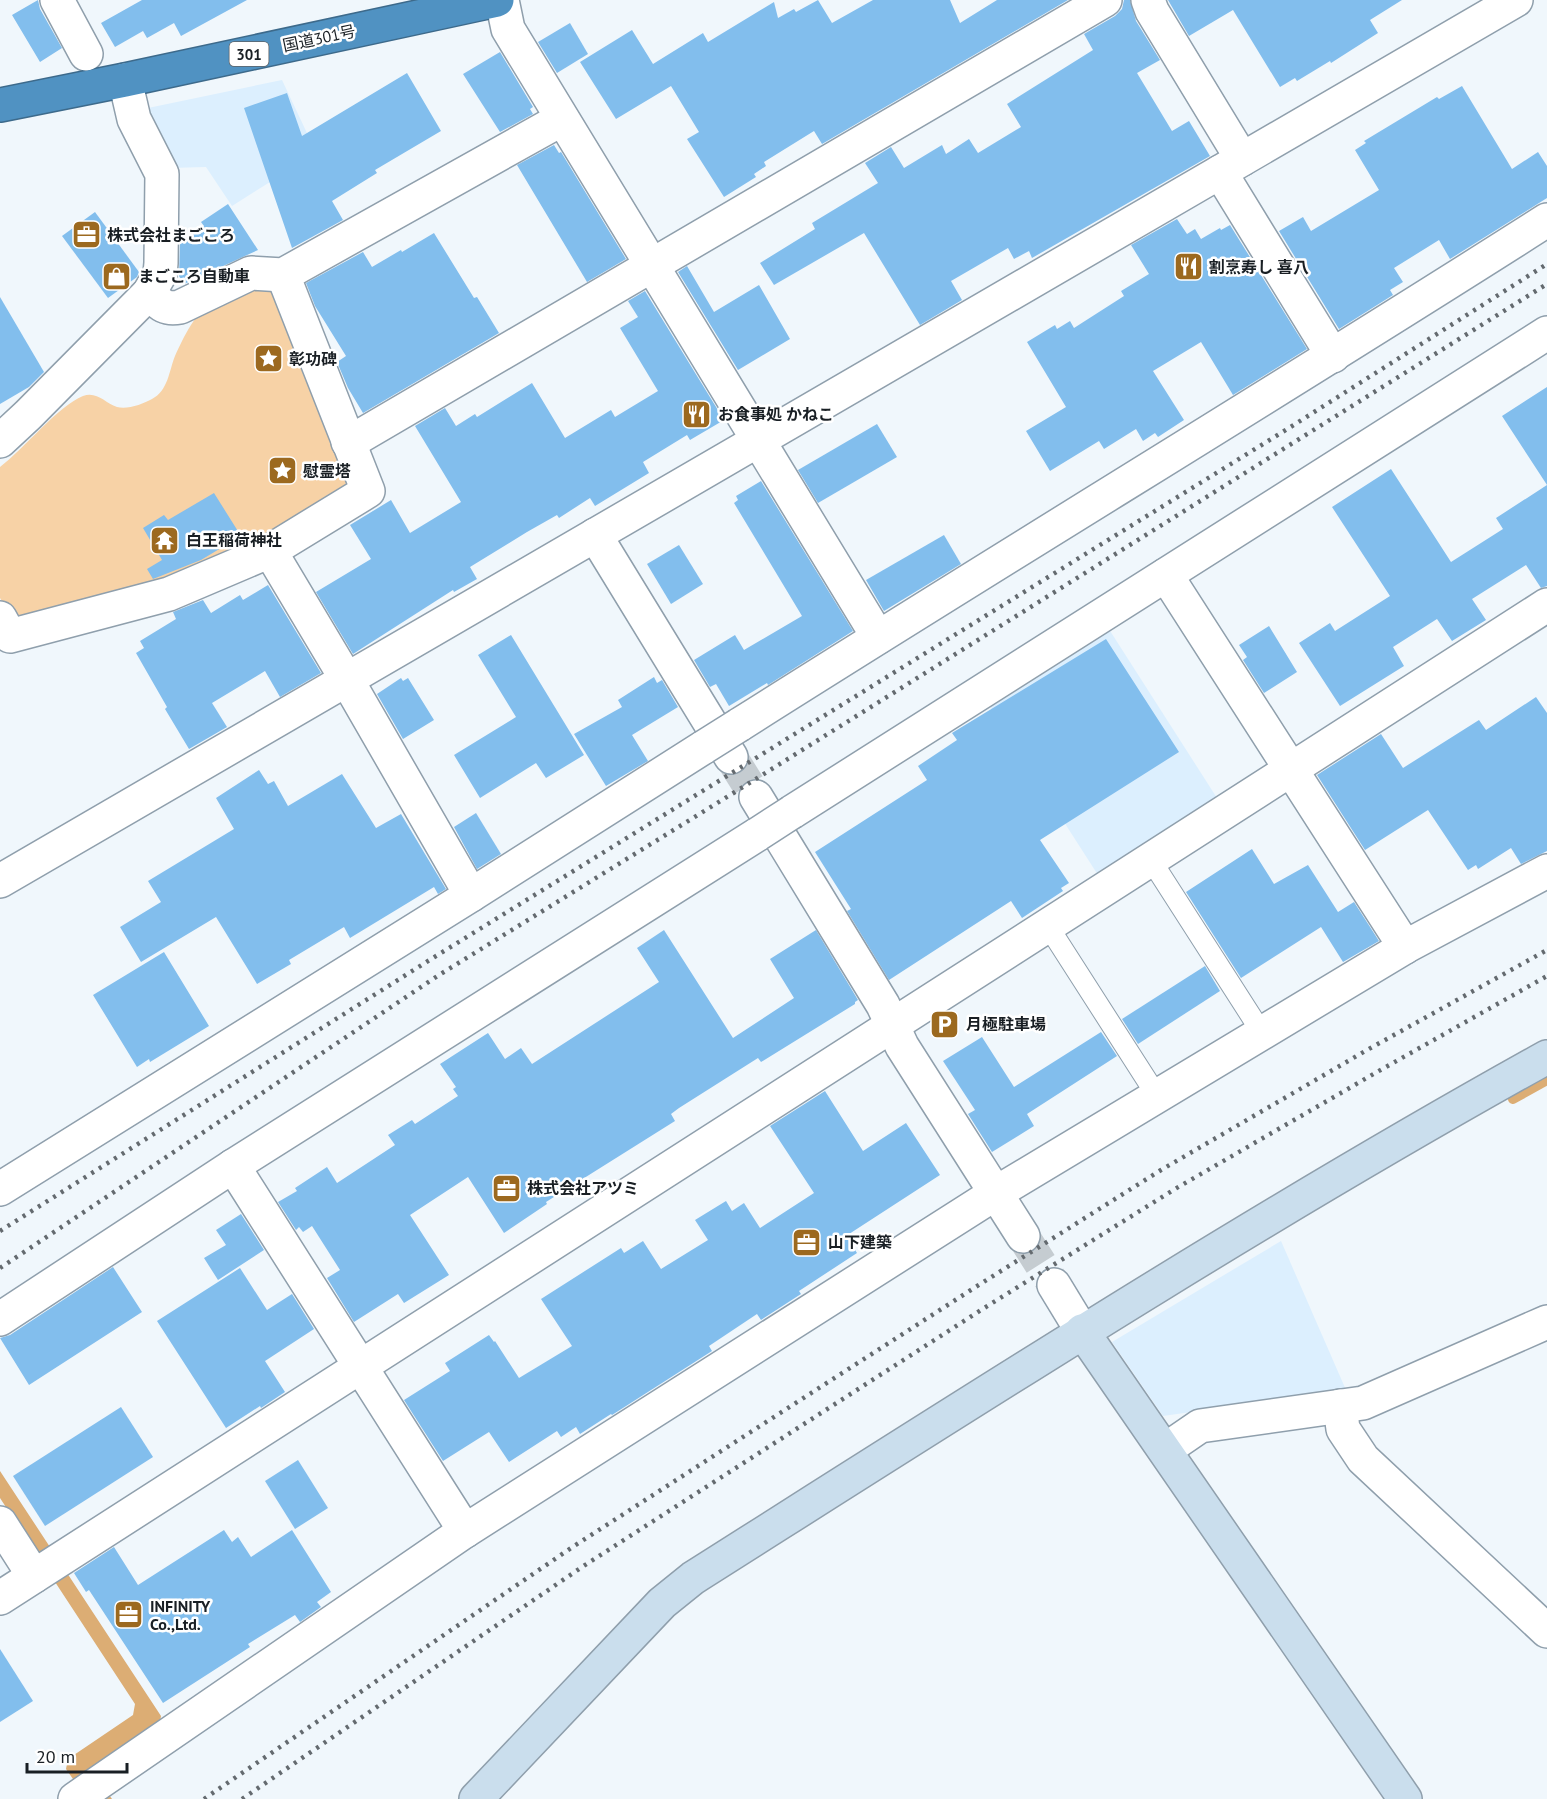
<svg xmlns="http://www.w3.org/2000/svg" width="1547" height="1799" viewBox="0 0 1547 1799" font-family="'PT Sans','Noto Sans JP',sans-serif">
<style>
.built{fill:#dceffe}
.green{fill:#f7d2a6}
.water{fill:#dcad74}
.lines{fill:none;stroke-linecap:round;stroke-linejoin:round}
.stream{stroke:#dcad74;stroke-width:10}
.building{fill:#82beed}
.street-tunnel{stroke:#c5ccd1;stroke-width:33;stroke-dasharray:33 16;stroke-linecap:butt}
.lane-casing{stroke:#8f9fac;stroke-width:22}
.street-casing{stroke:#8f9fac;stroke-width:36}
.secondary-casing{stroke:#8f9fac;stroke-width:36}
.highway-casing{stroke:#3d6a8b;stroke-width:36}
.lane{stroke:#fff;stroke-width:20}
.street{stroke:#fff;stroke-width:33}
.secondary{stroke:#cadeed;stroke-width:33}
.highway{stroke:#5092c2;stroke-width:33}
.rail{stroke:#646a6f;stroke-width:4.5;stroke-dasharray:3 6;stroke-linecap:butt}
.street-bridge-casing{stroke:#8f9fac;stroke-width:36;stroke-linecap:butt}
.street-bridge{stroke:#fff;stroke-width:33}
.labels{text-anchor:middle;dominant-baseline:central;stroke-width:5;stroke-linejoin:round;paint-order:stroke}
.shield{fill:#fff;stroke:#5e6266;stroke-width:1.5}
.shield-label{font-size:15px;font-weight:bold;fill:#191f24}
.street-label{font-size:16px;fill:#191f24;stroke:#fff}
.poi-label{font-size:16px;font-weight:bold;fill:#191f24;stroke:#fff;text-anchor:start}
</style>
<rect width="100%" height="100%" fill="#f0f7fc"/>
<g class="built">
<path d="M282 80 314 148 270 182 232 206 206 167 170 168 144 117 148 108Z"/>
<path d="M1105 623 1217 798 1098 875 985 699Z"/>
<path d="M1281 1241 1346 1390 1163 1416 1112 1342Z"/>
</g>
<path class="green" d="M268 285 279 295 348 478 343 491 333 501 165 585 18 621 7 610 0 598V467C24 449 58 406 83 396 97 391 105 403 117 407 127 410 143 404 152 399 168 391 169 371 175 356 184 337 195 311 215 301 229 294 252 290 268 285Z"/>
<path class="water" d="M0 1471 161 1716 159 1727 93 1772 112 1799H87L66 1769 68 1759 133 1715 135 1704 0 1498Z"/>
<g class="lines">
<path class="stream" d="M1513 1099 1547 1080"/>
</g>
<g class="building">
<path d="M38 0 40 9 62 48 40 62 12 15Z"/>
<path d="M142 0H247L181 36 174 23 147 38 143 31 115 47 101 23Z"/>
<path d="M818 0 832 23 873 0H950L960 23 997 0H1068L822 144 814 131 764 162 766 166 754 174 756 177 724 197 687 139 699 132 671 86 616 119 580 62 632 30 653 64 703 33 708 42 774 2 778 18 794 9 796 12Z"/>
<path d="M1124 0H1130L1136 21 1160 60 1137 73 1172 131 1189 121 1210 156 1032 258 1029 251 1014 259 1008 248 951 281 962 300 920 325 864 233 774 285 760 263 815 229 812 223 878 183 865 163 891 147 904 168 942 145 946 154 969 139 978 153 1021 127 1007 104 1093 50 1084 34 1115 16 1122 9Z"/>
<path d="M1168 0H1402L1370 20 1378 33 1331 63 1330 61 1297 81 1295 78 1280 87 1233 10 1189 36Z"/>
<path d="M570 23 588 54 557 73 538 42Z"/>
<path d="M500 52 533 107 530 109 533 114 500 132 463 74Z"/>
<path d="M407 73 441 131 375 170 377 173 332 201 343 220 292 248 244 108 287 93 302 136Z"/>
<path d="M1462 86 1512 169 1538 152 1547 166V198L1450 259 1439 240 1394 268 1403 282 1390 290 1393 295 1339 329 1279 231 1303 217 1311 231 1379 190 1355 150 1366 143 1364 141 1437 97 1439 99Z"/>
<path d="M554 145 559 153 561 152 626 259 587 282 517 165Z"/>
<path d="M228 204 258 250 184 284 179 276 180 242 204 226 201 222Z"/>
<path d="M95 212 139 272 137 277 108 298 62 236Z"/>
<path d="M1177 219 1187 234 1195 229 1201 239 1220 228 1221 230 1230 225 1307 349 1233 395 1201 342 1153 371 1184 420 1158 437 1155 433 1143 441 1136 429 1104 449 1099 441 1050 471 1026 431 1066 407 1027 342 1055 325 1057 329 1070 321 1074 328 1124 296 1121 291 1149 274 1131 245Z"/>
<path d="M434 233 474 298 477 297 499 333 363 413 348 388 337 362 346 356 315 306 306 283 363 252 372 267 401 250 402 252Z"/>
<path d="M687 266 714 312 759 285 790 339 738 370 678 272Z"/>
<path d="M645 291 724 420 690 440 687 435 643 462 649 473 595 506 590 498 559 518 557 515 527 532 470 567 477 579 454 592 453 590 353 654 316 592 371 559 350 525 391 500 410 533 461 502 415 426 445 408 456 426 475 414 477 417 532 383 565 438 611 410 615 417 658 391 620 328 638 317 628 301Z"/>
<path d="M0 297 44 372 29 387 0 404Z"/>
<path d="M1547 387V586L1541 588 1526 565 1472 599 1486 620 1452 641 1437 619 1393 647 1404 666 1340 706 1299 643 1330 623 1335 631 1390 596 1332 507 1391 469 1451 562 1503 529 1496 518 1547 485 1502 416Z"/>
<path d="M877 424 897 457 818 503 798 470Z"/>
<path d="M761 481 853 631 768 685 767 683 729 706 716 684 710 687 694 660 735 635 744 650 802 616 734 503 738 500 736 496Z"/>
<path d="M214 493 241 536 201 560 153 579 147 569 162 560 143 528 164 515 168 520Z"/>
<path d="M944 535 961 564 884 611 866 580Z"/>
<path d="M679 545 703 584 671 604 647 564Z"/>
<path d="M268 585 321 673 280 697 265 671 212 703 227 727 189 749 165 709 167 707 136 653 144 648 140 641 176 619 173 612 203 600 211 613 240 595 243 600Z"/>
<path d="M1269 626 1297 672 1264 693 1243 660 1247 657 1239 645Z"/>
<path d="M511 635 584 755 546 778 536 763 480 798 454 755 516 717 478 655Z"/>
<path d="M1106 639 1179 752 1040 840 1069 883 1061 888 1063 891 1022 918 1011 901 889 980 847 911 851 909 815 852 927 780 918 766 957 740 952 733Z"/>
<path d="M654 677 657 683 662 680 678 707 632 735 648 761 606 786 574 734 622 707 618 700Z"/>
<path d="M401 678 403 681 408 678 434 720 403 739 377 694Z"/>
<path d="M1536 697 1547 713V851L1521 864 1511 848 1478 869 1476 865 1468 870 1428 810 1365 850 1317 775 1381 734 1403 768 1479 720 1486 730Z"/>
<path d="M259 770 268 784 274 781 288 806 342 774 376 828 401 814 446 889 438 894 434 887 350 938 344 927 289 960 291 964 257 984 216 917 141 962 120 927 161 902 148 881 234 829 216 798Z"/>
<path d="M476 813 501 854 477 869 454 827Z"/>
<path d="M1252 849 1274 884 1308 865 1338 912 1354 902 1379 941 1343 962 1321 927 1241 978 1186 892Z"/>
<path d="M664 930 733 1038 794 998 770 959 816 930 858 1000 855 1002V1004L761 1062 758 1058 679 1108 671 1114 675 1121 546 1202 547 1204 504 1233 468 1177 410 1215 449 1275 404 1303 398 1294 354 1322 327 1278 340 1270 312 1226 303 1232 299 1227 296 1230 278 1202 297 1191 295 1188 327 1167 337 1183 395 1145 388 1135 412 1120 415 1124 458 1096 453 1089 456 1087 440 1064 488 1033 505 1059 521 1048 532 1064 659 982 637 948Z"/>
<path d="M164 952 209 1026 150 1062 149 1059 137 1067 93 995Z"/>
<path d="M1205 966 1220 991 1138 1044 1122 1019Z"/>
<path d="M1101 1032 1117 1056 1027 1114 1034 1126 992 1152 968 1114 975 1110 943 1061 982 1037 1014 1087Z"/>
<path d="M825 1091 863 1151 906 1123 940 1175 846 1236 857 1253 799 1291 801 1294 761 1320 757 1314 709 1346 712 1351 612 1415 611 1414 580 1434 576 1427 561 1437 557 1431 509 1462 489 1432 443 1461 404 1400 450 1371 445 1363 489 1335 494 1342 495 1341 519 1378 572 1346 541 1299 621 1248 624 1253 643 1241 661 1269 708 1240 695 1220 726 1201 732 1211 744 1203 760 1228 814 1193 770 1126Z"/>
<path d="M241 1214 264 1250 218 1280 204 1258 226 1245 216 1230Z"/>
<path d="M113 1267 142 1312 29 1385 0 1338 10 1335Z"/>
<path d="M240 1268 267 1310 292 1294 314 1329 265 1361 285 1392 261 1408 260 1406 226 1428 157 1321Z"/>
<path d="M121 1407 153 1457 45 1526 13 1476Z"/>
<path d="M298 1460 328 1508 295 1529 265 1481Z"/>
<path d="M224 1530 232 1542 238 1537 251 1557 292 1530 331 1592 317 1602 321 1607 300 1622 295 1615 248 1644 250 1647 163 1703 89 1590 86 1592 74 1573 114 1547 138 1585Z"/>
<path d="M0 1649 33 1701 0 1722Z"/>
</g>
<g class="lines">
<g class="street-tunnel">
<path d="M731 757 756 797"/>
<path d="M1023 1236 1054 1285"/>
</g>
<defs>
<g id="lane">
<path d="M1151 860 1262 1033"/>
<path d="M1048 926 1157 1096"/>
</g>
<g id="street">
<path d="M57 0 86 54"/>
<path d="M502 0 508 29 878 637"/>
<path d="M1148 0 1152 11 1242 159"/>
<path d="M1220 172 1333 356"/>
<path d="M149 293C160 304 164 310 180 307L251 273 283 275 562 119"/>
<path d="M0 441 28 415 149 293 160 274 161 263 162 174 134 119 125 80"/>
<path d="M348 442 357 438 1105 0"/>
<path d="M595 535 731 757"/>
<path d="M270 551 347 680 471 895"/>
<path d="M1166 575 1405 947"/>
<path d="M0 618 10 636 169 594 270 551 368 491 283 275"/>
<path d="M739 725C1007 555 1279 391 1547 220"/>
<path d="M756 797 883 1005 902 1046 1023 1236"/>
<path d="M792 812 1547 333"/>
<path d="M0 881 1516 0"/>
<path d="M233 1166 465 1531"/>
<path d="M0 1189 471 895 704 747"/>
<path d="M1054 1285 1082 1331"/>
<path d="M0 1319 233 1166 758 834"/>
<path d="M1340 1406 1343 1429 1363 1459 1547 1631"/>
<path d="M1165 1450 1200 1426 1363 1403 1547 1322"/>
<path d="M0 1523 34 1576"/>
<path d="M0 1598 1547 605"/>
<path d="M75 1799 465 1531 996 1193 1405 947 1547 871"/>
</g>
<g id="secondary">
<path d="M1082 1331 1405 1799"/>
<path d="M476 1799 662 1603 693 1578C974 1400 1255 1219 1547 1057"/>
</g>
<path id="highway" d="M0 105 125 80 497 0"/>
</defs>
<use href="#lane" class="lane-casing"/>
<use href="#street" class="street-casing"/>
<use href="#secondary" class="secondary-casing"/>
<use href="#highway" class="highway-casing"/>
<use href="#lane" class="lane"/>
<use href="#street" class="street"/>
<use href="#secondary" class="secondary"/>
<use href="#highway" class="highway"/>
<g class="rail">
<path d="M0 1231 428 961 1289 428 1547 264"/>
<path d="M0 1268 439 975 735 792 1547 284"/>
<path d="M204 1799 574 1546 974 1288 1161 1170 1367 1050 1547 950"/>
<path d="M242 1799 582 1567 981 1310 1175 1189 1377 1072 1547 976"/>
</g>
<defs>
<g id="street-bridge">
<path d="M704 747 739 725"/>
<path d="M758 834 792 812"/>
</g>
</defs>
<use href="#street-bridge" class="street-bridge-casing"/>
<use href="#street-bridge" class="street-bridge"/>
</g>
<defs>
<symbol id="office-square" viewBox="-11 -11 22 22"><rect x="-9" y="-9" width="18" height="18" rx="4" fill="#9c691f" stroke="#fff"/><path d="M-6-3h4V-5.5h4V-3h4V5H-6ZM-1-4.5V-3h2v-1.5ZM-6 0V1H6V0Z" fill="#fff"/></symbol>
<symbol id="restaurant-square" viewBox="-11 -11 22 22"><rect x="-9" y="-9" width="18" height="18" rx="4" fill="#9c691f" stroke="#fff"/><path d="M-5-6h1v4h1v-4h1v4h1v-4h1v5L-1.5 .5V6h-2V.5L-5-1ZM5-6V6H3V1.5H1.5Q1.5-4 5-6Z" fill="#fff"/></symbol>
<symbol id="shop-square" viewBox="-11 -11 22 22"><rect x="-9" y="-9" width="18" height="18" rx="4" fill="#9c691f" stroke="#fff"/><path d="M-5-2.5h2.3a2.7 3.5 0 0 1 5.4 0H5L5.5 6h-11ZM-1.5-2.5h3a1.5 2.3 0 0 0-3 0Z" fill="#fff"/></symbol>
<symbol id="sight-square" viewBox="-11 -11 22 22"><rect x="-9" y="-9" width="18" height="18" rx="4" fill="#9c691f" stroke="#fff"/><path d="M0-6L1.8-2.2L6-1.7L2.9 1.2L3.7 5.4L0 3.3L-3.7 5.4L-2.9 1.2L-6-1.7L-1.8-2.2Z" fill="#fff"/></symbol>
<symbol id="temple-square" viewBox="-11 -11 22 22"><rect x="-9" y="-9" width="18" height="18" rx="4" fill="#9c691f" stroke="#fff"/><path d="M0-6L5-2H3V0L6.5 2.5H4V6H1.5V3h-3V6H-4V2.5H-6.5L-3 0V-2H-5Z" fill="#fff"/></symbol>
<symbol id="parking-square" viewBox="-11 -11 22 22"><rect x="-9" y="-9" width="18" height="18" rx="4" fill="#9c691f" stroke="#fff"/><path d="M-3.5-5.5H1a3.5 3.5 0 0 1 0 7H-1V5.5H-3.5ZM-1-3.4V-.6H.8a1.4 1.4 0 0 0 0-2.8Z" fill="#fff"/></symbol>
</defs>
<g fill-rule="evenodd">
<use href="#office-square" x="70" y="218" width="33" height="33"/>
<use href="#restaurant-square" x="1172" y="250" width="33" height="33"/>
<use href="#shop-square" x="100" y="260" width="33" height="33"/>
<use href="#sight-square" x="252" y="342" width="33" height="33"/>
<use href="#restaurant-square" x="680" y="398" width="33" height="33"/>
<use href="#sight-square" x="266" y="454" width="33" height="33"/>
<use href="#temple-square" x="148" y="524" width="33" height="33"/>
<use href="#parking-square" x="928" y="1008" width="33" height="33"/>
<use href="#office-square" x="490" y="1172" width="33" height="33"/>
<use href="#office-square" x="790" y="1226" width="33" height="33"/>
<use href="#office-square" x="112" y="1598" width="33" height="33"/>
</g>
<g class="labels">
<rect class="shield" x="229.5" y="42" width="39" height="24" rx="4.5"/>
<g class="shield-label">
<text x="249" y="54">301</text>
</g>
<g class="street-label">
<text transform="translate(319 38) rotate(-12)">国道301号</text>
</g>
<g class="poi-label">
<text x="107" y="235">株式会社まごころ</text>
<text x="1209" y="267">割烹寿し 喜八</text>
<text x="138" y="276">まごころ自動車</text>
<text x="289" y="359">彰功碑</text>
<text x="718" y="414">お食事処 かねこ</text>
<text x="303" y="471">慰霊塔</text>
<text x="186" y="540">白王稲荷神社</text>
<text x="966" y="1024">月極駐車場</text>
<text x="527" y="1188">株式会社アツミ</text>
<text x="828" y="1242">山下建築</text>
<text x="150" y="1606">INFINITY<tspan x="150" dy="18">Co.,Ltd.</tspan></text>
</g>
</g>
<path d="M27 1763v9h100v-9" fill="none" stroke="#191f24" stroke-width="3"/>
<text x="36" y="1763" font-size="18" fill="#191f24" stroke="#ffffff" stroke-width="4.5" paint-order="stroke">20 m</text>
</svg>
